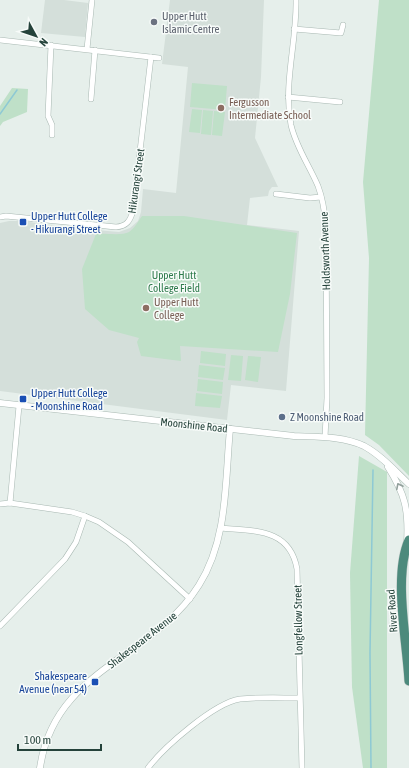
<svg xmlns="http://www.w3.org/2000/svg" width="409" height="768" viewBox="0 0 409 768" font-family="'Asap Condensed',sans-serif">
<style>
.built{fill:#d4dfda}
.green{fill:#bfe0c8}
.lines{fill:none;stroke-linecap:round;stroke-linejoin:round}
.stream{stroke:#8ec9d4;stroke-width:1.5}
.minor-casing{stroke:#a8b8b2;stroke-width:6}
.tertiary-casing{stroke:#a8b8b2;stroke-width:7}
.trunk-casing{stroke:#c2cac8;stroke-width:10}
.minor{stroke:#fff;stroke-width:5}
.tertiary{stroke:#fff;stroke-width:6}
.trunk{stroke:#4c8a7c;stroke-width:9}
.oneway{stroke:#92a09c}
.worship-dot{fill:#6b7280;stroke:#f7fbf9;stroke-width:1.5}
.education-dot{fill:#8d6e63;stroke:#f7fbf9;stroke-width:1.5}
.transit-dot{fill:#1a4fb4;stroke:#f7fbf9;stroke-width:1.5}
.service-dot{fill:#5c6f8a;stroke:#f7fbf9;stroke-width:1.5}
.labels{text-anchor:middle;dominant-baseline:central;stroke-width:3;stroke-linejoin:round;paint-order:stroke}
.worship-label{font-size:11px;fill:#5b616d;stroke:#f7fbf9;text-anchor:start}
.education-label{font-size:11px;fill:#785e54;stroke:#f7fbf9;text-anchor:start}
.street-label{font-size:11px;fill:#24423a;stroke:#f7fbf9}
.transit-label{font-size:11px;fill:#164399;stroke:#f7fbf9;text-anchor:start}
.park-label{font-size:11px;fill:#2d7a4b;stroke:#f7fbf9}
.service-label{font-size:11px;fill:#4e5e75;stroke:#f7fbf9;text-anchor:start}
</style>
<rect width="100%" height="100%" fill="#e6efeb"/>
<g class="built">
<path d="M45 0H64L88 3 85 37 41 33Z"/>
<path d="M170 0H264L261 77 255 138 278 187H272L269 191 268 196 250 198 247 225 299 231 286 391 231 385 227 420 0 391V223L9 221H22L73 228 119 232 130 228 138 221 141 212 143 189 176 193 188 67 162 64Z"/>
</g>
<g class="green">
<path d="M379 0H409V476L379 445 365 435 369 258 363 182Z"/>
<path d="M192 83 227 86 225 110 190 107Z"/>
<path d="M12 88 28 89 27 112 3 122 0 126V106Z"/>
<path d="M192 109 202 110 200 133 189 132Z"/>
<path d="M203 110 213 111 211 135 201 134Z"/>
<path d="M214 111 225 112 222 136 212 135Z"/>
<path d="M142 216H184L297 233 290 294 278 352 180 346 181 361 141 356 137 342 139 338 109 330 85 309 82 269 96 234C105 233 122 236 129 232 134 229 139 220 142 216Z"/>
<path d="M201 351 226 354 225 366 200 363Z"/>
<path d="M231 355 243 356 241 381 228 380Z"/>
<path d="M248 356 261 357 258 382 245 380Z"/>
<path d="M199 365 225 368 223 380 198 377Z"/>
<path d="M198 379 223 382 222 394 197 391Z"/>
<path d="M196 393 222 396 220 408 195 406Z"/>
<path d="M359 456 387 472V768H363L352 687 350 573Z"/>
</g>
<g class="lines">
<g class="stream">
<path d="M0 114 17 90"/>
<path d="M371 768 370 653 373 470"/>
</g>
<defs>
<g id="minor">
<path d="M296 0C297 42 283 83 291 125 296 147 309 165 318 186 323 199 325 214 326 228L327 398 325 437"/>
<path d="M294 29 341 33 343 25"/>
<path d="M0 40 159 58"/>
<path d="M51 45 48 116 52 125V135"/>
<path d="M87 49 92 0"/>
<path d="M288 97 340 102"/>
<path d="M91 99 95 50"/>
<path d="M276 194 310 198 321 197"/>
<path d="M0 217 6 216 116 227C127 226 130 221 133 211L151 57"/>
<path d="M10 503 19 406"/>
<path d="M0 504 10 503 72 512 85 516 99 522 128 542 190 599"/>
<path d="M221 528C254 531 290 528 297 569L302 768"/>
<path d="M0 626 65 559 76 542 85 516"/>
<path d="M148 768C164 747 214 703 240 699 259 697 280 698 299 698"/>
</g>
<g id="tertiary">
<path d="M0 403 294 436C317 437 343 436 364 446 381 455 395 471 409 484"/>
<path d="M388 467C405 494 409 510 407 543"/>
<path d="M40 768C54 668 153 659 199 585 228 539 225 482 230 429"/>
</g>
<path id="trunk" d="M409 540C393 576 407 641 409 681"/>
</defs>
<use href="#minor" class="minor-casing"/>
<use href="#tertiary" class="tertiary-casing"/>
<use href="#trunk" class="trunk-casing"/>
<use href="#minor" class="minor"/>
<use href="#tertiary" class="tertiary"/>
<use href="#trunk" class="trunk"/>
</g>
<defs><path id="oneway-chevron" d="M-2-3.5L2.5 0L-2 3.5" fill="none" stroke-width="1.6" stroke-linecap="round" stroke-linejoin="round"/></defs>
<use class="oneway" href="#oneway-chevron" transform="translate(399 486) rotate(-117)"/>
<circle class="worship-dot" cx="154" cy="22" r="4"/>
<g class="education-dot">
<circle cx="221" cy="108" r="4"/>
<circle cx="146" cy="308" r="4"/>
</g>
<g class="transit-dot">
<rect x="19" y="218" width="8" height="8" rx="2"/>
<rect x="19" y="395" width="8" height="8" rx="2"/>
<rect x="91" y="678" width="8" height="8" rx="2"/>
</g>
<circle class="service-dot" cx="282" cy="417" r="4"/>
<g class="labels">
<g class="worship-label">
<text x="162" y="16">Upper Hutt<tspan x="162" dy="13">Islamic Centre</tspan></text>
</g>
<g class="education-label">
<text x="229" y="102">Fergusson<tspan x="229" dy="13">Intermediate School</tspan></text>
<text x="154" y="302">Upper Hutt<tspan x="154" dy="13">College</tspan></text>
</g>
<g class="street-label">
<text transform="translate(136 181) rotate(-82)">Hikurangi Street</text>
<text transform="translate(325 251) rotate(-92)">Holdsworth Avenue</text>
<text transform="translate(194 425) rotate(6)">Moonshine Road</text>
<text transform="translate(392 611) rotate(-94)">River Road</text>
<text transform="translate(298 620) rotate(-91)">Longfellow Street</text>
<text transform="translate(142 640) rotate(-38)">Shakespeare Avenue</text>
</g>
<g class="transit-label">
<text x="31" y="216">Upper Hutt College<tspan x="31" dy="13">- Hikurangi Street</tspan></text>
<text x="31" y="393">Upper Hutt College<tspan x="31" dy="13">- Moonshine Road</tspan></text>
<text x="87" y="676" text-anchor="end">Shakespeare<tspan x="87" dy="13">Avenue (near 54)</tspan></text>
</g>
<g class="park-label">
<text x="174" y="275">Upper Hutt<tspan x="174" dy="13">College Field</tspan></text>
</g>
<g class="service-label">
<text x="290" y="417">Z Moonshine Road</text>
</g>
</g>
<g transform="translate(36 36) rotate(130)" stroke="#f7fbf9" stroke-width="3" paint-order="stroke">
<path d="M0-3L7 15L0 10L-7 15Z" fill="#24423a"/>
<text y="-6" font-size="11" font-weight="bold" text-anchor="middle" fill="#24423a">N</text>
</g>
<path d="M18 744v6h83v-6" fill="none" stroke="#24423a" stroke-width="2"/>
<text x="24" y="744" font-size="12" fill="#24423a" stroke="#f7fbf9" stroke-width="3" paint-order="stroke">100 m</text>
</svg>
